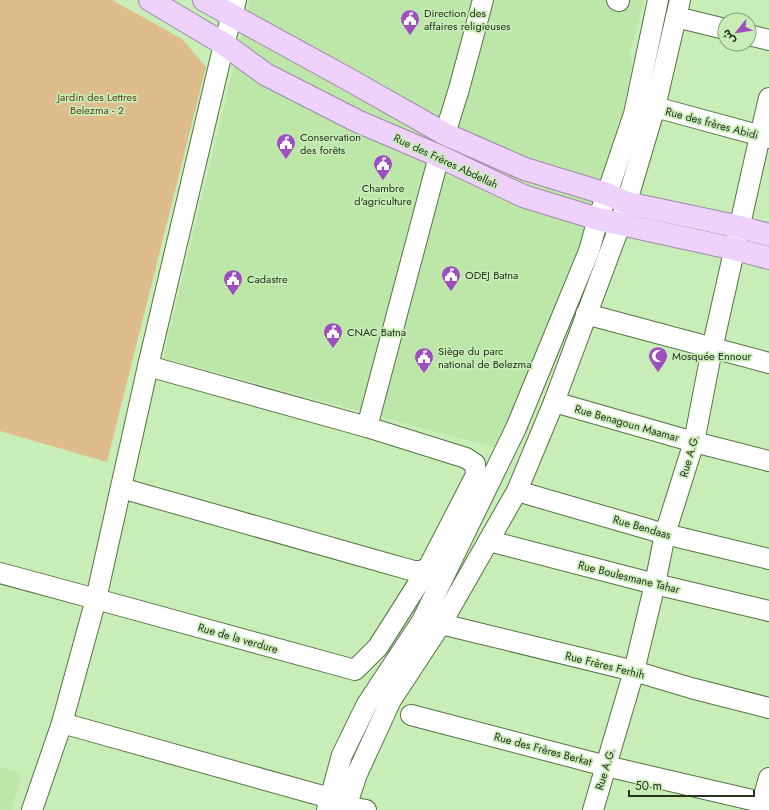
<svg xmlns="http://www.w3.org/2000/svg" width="769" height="810" viewBox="0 0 769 810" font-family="Jost,'Noto Sans Arabic',sans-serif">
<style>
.built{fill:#bde6a9}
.green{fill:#dfbc8c}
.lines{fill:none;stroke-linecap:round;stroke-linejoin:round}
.minor-casing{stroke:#547443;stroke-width:22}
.major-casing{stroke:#a187ad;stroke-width:24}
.minor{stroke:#fff;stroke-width:20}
.major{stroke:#eed2fb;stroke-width:22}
.labels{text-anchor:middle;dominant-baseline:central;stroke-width:3.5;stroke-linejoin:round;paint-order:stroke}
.poi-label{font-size:11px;fill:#26341f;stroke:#c9edb7;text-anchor:start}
.park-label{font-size:11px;fill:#5a4220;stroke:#c9edb7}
.street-label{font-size:11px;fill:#26341f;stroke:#c9edb7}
</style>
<rect width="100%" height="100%" fill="#c9edb7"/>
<g class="built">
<path d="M250 0H644L630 53 632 66 610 170 497 448 163 358Z"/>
<path d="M0 767 22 773 11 810H0Z"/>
</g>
<path class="green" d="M0 0H112L182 39 206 67 107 462 0 431Z"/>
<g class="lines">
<defs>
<g id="minor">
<path d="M617 0 619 1"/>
<path d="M676 17 725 29"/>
<path d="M749 35 769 40"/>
<path d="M655 107 769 138"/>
<path d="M445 134 459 89 483 0"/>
<path d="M586 314 769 363"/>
<path d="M554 402 694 442 769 461"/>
<path d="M367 427 439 156"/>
<path d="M121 488 382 562 414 571H420L428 568 476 475 475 464 466 458 367 427 148 366"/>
<path d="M517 491 665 534 769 559"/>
<path d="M489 541 655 584 769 611"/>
<path d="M0 573 96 599 355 670 378 647 428 568"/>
<path d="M441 624 634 671 691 688 769 708"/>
<path d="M411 715 606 766 769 804"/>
<path d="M62 723 344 802"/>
<path d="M335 804 366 810"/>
<path d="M32 810 62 723 96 599 148 366 224 44 236 0"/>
<path d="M327 810 342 755 367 704 422 621 516 428 589 251 598 219 607 194 634 114 658 0"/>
<path d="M345 810 357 774 391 700 441 624 517 491 554 402 620 225 655 107 680 0"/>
<path d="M593 810 634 671 655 584 665 534 694 442 712 349 760 136 769 98"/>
<path d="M760 810 769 778"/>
</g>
<g id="major">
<path d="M150 0 224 44 265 74 357 121 439 156 523 196 598 219 735 249 769 258"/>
<path d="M204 0 348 79 445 134 525 169 607 194 627 203 740 227 769 235"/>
</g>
</defs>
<use href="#minor" class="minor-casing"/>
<use href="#major" class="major-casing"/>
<use href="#minor" class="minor"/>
<use href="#major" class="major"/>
</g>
<defs>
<symbol id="civic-pin" viewBox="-11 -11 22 30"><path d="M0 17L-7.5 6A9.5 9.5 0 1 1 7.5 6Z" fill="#9e4ebe" stroke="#c9edb7"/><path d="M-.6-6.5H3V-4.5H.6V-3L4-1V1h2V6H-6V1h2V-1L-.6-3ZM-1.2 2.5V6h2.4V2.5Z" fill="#fff"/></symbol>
<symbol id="mosque-pin" viewBox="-11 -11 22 30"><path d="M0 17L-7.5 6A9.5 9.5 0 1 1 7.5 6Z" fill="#9e4ebe" stroke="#c9edb7"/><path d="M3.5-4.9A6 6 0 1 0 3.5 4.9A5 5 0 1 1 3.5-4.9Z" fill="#fff"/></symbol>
</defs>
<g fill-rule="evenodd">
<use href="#civic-pin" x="399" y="8" width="22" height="30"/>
<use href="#civic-pin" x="275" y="132" width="22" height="30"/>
<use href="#civic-pin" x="372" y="153" width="22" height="30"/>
<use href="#civic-pin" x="440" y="264" width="22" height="30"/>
<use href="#civic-pin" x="222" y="268" width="22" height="30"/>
<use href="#civic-pin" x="322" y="321" width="22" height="30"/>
<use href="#mosque-pin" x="647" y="345" width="22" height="30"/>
<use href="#civic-pin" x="413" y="346" width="22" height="30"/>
</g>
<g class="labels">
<g class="poi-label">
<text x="424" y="13">Direction des<tspan x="424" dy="13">affaires religieuses</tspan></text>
<text x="300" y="137">Conservation<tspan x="300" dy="13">des forêts</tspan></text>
<text x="383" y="188" text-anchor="middle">Chambre<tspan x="383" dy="13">d'agriculture</tspan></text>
<text x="465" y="275">ODEJ Batna</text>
<text x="247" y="279">Cadastre</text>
<text x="347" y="332">CNAC Batna</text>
<text x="438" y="351">Siège du parc<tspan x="438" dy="13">national de Belezma</tspan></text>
<text x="672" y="356">Mosquée Ennour</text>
</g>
<g class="park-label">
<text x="97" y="97">Jardin des Lettres<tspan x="97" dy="13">Belezma - 2</tspan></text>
</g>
<g class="street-label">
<text transform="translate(712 123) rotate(15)">Rue des frères Abidi</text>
<text transform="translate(446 161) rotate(25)">Rue des Frères Abdellah</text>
<text transform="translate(627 423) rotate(16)">Rue Benagoun Maamar</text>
<text transform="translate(689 456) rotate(-74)">Rue A.G.</text>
<text transform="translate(642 527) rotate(16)">Rue Bendaas</text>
<text transform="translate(629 577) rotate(14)">Rue Boulesmane Tahar</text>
<text transform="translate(238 638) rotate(16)">Rue de la verdure</text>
<text transform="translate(605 665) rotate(14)">Rue Frères Ferhih</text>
<text transform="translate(543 749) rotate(15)">Rue des Frères Berkat</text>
<text transform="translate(605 769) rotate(-73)">Rue A.G.</text>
</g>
</g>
<g transform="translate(737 32) rotate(240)"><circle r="19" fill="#c9edb7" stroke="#88a37a"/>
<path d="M0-3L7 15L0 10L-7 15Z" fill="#9e4ebe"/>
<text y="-6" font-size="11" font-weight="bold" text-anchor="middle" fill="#26341f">ش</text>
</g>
<path d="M629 790v6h125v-6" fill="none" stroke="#26341f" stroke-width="2"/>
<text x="635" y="790" font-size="12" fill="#26341f" stroke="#c9edb7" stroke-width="3" paint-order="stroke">50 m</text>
</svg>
